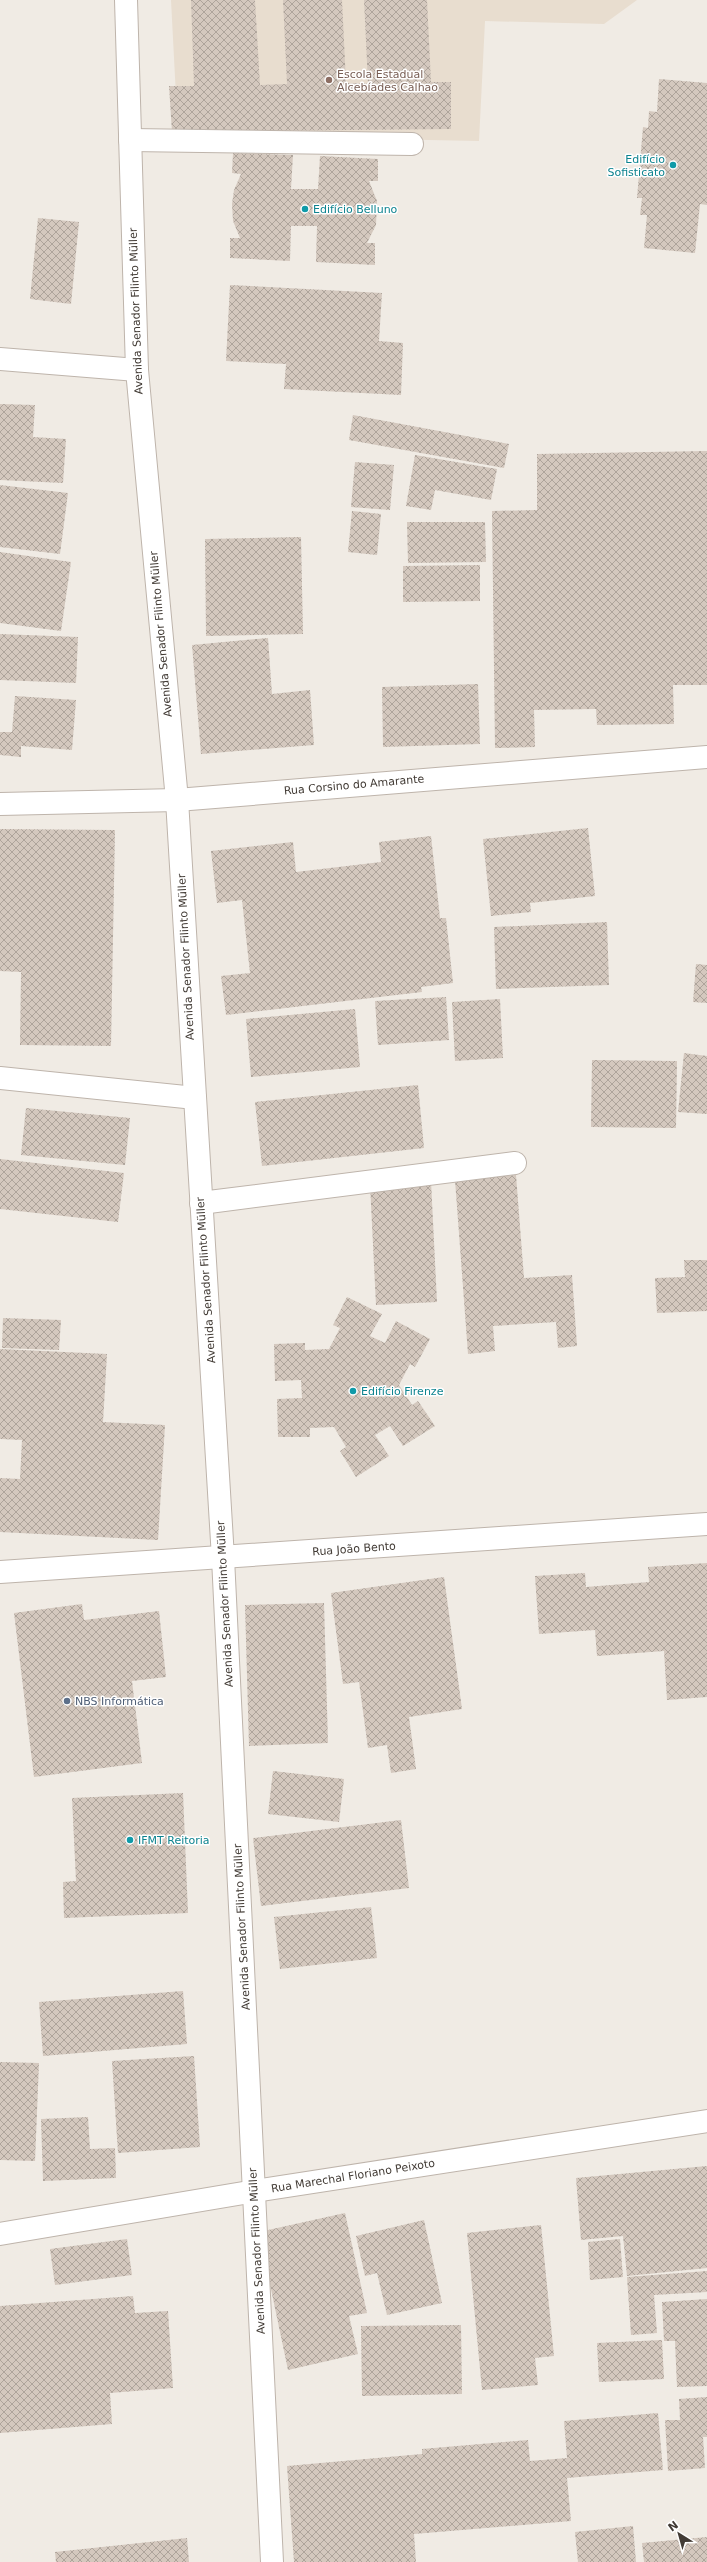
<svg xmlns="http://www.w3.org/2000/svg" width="707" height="2562" viewBox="0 0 707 2562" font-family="'DejaVu Sans',sans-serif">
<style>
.education{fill:#e8ddcf}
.building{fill:url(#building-cross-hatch)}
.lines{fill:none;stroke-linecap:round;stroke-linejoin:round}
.service-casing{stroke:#beb4ab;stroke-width:24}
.minor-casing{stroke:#beb4ab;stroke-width:24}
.tertiary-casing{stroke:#beb4ab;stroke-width:24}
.service{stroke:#fff;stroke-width:22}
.minor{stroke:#fff;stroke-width:22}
.tertiary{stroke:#fff;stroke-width:22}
.education-dot{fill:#8d6e63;stroke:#fff;stroke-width:1.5}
.culture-dot{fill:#0f9aa8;stroke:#fff;stroke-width:1.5}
.service-dot{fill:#5c6f8a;stroke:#fff;stroke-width:1.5}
.labels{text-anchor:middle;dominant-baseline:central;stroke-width:3;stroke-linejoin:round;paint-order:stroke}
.education-label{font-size:11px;fill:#785e54;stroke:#fff;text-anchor:start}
.culture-label{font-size:11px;fill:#0d838f;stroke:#fff;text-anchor:start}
.street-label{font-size:11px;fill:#423b35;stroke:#fff}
.service-label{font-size:11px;fill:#4e5e75;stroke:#fff;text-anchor:start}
</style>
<defs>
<pattern id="building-cross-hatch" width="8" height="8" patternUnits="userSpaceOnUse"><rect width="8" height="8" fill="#d4c8be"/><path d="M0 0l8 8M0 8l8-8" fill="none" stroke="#aea49b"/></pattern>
</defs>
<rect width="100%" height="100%" fill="#f0ebe4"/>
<path class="education" d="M171 0H637L604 24 485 21 479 141 178 135Z"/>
<g class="building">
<path d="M191 0H255L260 85 287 84 283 0H342L346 83H368L364 0H427L431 82H451V129L172 132 169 86H194Z"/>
<path d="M659 79 707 83V205L700 204 695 253 644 248 647 215H640L642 198H637L643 127 648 128 649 111 657 112Z"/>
<path d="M233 153 293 155 291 189H318L320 156 378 159V181H369L377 201 376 225 367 243H375V265L316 262 317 226H291L290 261 230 258V238H240L233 221 232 204 234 190 241 174 232 173Z"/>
<path d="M38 218 79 222 71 304 30 299Z"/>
<path d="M230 285 382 293 379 341 403 343 401 395 284 389 286 364 226 361Z"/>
<path d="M0 404 35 405 33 437 66 439 63 483 0 480Z"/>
<path d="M353 415 509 444 504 468 349 440Z"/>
<path d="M707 451V685H673L674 724 597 725 596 709 534 710 535 747 495 748 492 511 537 510V454Z"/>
<path d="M415 455 497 469 491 500 435 490 431 510 406 506Z"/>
<path d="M355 462 394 465 390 510 351 507Z"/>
<path d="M0 485 68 493 60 554 0 547Z"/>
<path d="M352 511 381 514 377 555 348 552Z"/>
<path d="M407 522H485L486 562 408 563Z"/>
<path d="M301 537 303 634 206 636 205 539Z"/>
<path d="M0 552 71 562 61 631 0 623Z"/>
<path d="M480 565V601L403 602V566Z"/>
<path d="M0 634 78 637 76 683 0 680Z"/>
<path d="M268 638 272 694 310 690 314 745 201 754 192 645Z"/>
<path d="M478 684 480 744 383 747 382 687Z"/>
<path d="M15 696 76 700 72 750 21 746V757L0 755V732H12Z"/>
<path d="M588 828 595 896 530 903 531 912 491 916 483 839Z"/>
<path d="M0 829 115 830 111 1046 20 1045 21 972 0 971Z"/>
<path d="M431 836 440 918H446L453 983 421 987 422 992 226 1015 221 976 250 973 242 900 217 903 211 851 293 842 296 872 381 862 379 842Z"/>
<path d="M607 922 609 985 496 989 494 927Z"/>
<path d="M696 964 707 965V1003L693 1002Z"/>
<path d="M446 997 449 1040 378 1045 375 1001Z"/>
<path d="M500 999 503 1058 455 1061 452 1002Z"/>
<path d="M355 1009 360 1067 251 1077 246 1019Z"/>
<path d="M684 1053 707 1056V1114L678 1112Z"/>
<path d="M592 1060 677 1061 676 1128 591 1127Z"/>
<path d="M418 1085 424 1148 262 1166 255 1102Z"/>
<path d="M26 1108 130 1118 125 1165 21 1155Z"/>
<path d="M0 1159 124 1173 118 1222 0 1209Z"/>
<path d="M516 1175 524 1278 572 1275 577 1346 558 1348 556 1322 493 1326 495 1351 468 1354 455 1180Z"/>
<path d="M431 1181 437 1302 376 1305 370 1184Z"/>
<path d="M684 1260H707V1311L657 1313 655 1278 685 1277Z"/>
<path d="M347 1297 382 1314 370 1336 385 1343 396 1321 430 1339 415 1367 410 1364 399 1385 412 1405 418 1401 435 1426 403 1446 390 1426 375 1435 389 1456 356 1477 340 1451 346 1447 334 1427 310 1428V1437H278L277 1399 302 1398 301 1380 275 1381 274 1344 305 1343V1350L329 1349 340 1328 333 1325Z"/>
<path d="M3 1318 61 1320 59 1350 2 1348Z"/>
<path d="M0 1349 107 1354 103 1422 165 1425 158 1540 0 1532V1478L20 1479 22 1440 0 1439Z"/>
<path d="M707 1563V1697L667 1700 664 1651 597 1656 595 1630 539 1634 535 1576 585 1573 586 1587 649 1582 648 1567Z"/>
<path d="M444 1577 462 1709 409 1717 416 1769 391 1773 387 1745 368 1748 359 1682 343 1684 331 1593Z"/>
<path d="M324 1603 328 1743 249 1746 245 1605Z"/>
<path d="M82 1604 84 1620 159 1611 166 1677 132 1681 142 1763 34 1777 14 1613Z"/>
<path d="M273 1771 344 1779 339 1822 268 1814Z"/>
<path d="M183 1793 188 1913 64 1918 63 1882 76 1881 72 1798Z"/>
<path d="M401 1820 409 1888 261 1906 253 1838Z"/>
<path d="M371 1907 377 1958 280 1969 274 1917Z"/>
<path d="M183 1991 187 2044 43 2056 39 2002Z"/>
<path d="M194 2056 200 2147 118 2153 112 2061Z"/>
<path d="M0 2062 39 2063 35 2161 0 2160Z"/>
<path d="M88 2117 90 2149 115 2148 116 2178 43 2181 41 2119Z"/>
<path d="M707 2166V2268L627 2276 623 2236 581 2240 576 2178Z"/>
<path d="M345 2213 367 2313 349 2316 358 2354 288 2370 259 2232Z"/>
<path d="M424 2220 442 2303 387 2315 377 2273 365 2276 356 2236Z"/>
<path d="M541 2225 554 2356 535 2358 538 2385 482 2390 467 2233Z"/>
<path d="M127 2239 132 2275 55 2285 50 2249Z"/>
<path d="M620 2239 623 2277 590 2280 588 2242Z"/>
<path d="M707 2271V2292L654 2295 657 2333 631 2335 627 2277Z"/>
<path d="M133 2296 135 2313 168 2311 173 2388 110 2393 112 2424 0 2433V2306Z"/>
<path d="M707 2299V2386L677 2387 675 2341H664L662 2302Z"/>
<path d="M461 2325 462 2394 362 2396 361 2326Z"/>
<path d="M662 2340 664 2379 599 2382 597 2343Z"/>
<path d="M707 2397V2437H703L705 2468 668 2471 665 2420H680L679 2399Z"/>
<path d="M658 2413 663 2470 567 2478 571 2521 414 2534 416 2562H294L287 2466 422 2454V2449L528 2440 530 2461 567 2458 564 2421Z"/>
<path d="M633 2526 636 2562H578L575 2532Z"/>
<path d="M707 2537V2562H644L642 2543Z"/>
<path d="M187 2538 189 2562H56L55 2552Z"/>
</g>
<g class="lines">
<defs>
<g id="service">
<path d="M130 140 412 144"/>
<path d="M0 359 137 370"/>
<path d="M0 1078 195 1098"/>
<path d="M201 1203 515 1163"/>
</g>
<g id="minor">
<path d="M0 1572 707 1524"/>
<path d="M0 2234 255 2191 707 2121"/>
</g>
<g id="tertiary">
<path d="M126 0 137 370 177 800 223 1558 272 2562"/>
<path d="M0 804 177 800 707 757"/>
</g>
</defs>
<use href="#service" class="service-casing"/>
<use href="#minor" class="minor-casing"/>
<use href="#tertiary" class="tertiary-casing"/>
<use href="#service" class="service"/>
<use href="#minor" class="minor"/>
<use href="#tertiary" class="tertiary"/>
</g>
<circle class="education-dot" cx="329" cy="80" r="4"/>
<g class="culture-dot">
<circle cx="673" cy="165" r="4"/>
<circle cx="305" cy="209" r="4"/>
<circle cx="353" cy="1391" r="4"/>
<circle cx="130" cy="1840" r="4"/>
</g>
<circle class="service-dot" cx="67" cy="1701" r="4"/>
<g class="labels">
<g class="education-label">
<text x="337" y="74">Escola Estadual<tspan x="337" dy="13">Alcebíades Calhao</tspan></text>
</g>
<g class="culture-label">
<text x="665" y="159" text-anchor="end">Edifício<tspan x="665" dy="13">Sofisticato</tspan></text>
<text x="313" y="209">Edifício Belluno</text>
<text x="361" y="1391">Edifício Firenze</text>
<text x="138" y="1840">IFMT Reitoria</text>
</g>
<g class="street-label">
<text transform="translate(136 311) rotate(-92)">Avenida Senador Filinto Müller</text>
<text transform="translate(161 634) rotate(-95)">Avenida Senador Filinto Müller</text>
<text transform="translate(354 785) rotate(-5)">Rua Corsino do Amarante</text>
<text transform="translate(186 957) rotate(-93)">Avenida Senador Filinto Müller</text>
<text transform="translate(206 1280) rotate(-94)">Avenida Senador Filinto Müller</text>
<text transform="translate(354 1549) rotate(-4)">Rua João Bento</text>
<text transform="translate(225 1604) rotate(-93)">Avenida Senador Filinto Müller</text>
<text transform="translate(242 1927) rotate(-93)">Avenida Senador Filinto Müller</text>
<text transform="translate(353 2176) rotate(-9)">Rua Marechal Floriano Peixoto</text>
<text transform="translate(257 2251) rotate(-93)">Avenida Senador Filinto Müller</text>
</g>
<g class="service-label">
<text x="75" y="1701">NBS Informática</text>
</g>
</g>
<g transform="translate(679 2534) rotate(323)" stroke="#ffffff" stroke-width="3" paint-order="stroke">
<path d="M0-3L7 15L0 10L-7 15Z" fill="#423b35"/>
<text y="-6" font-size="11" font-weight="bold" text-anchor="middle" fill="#423b35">N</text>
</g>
</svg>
